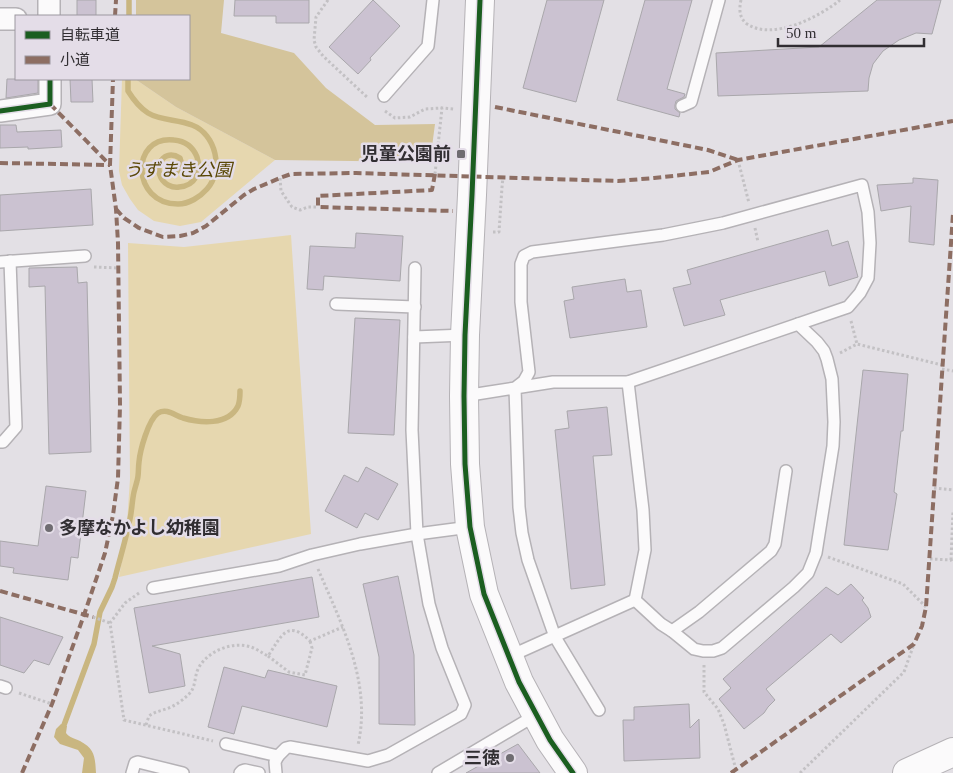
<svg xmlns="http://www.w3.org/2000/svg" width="953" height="773" viewBox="0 0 953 773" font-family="'Times New Roman','Noto Sans JP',serif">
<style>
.green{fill:#e6d7af}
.forest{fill:#d4c49b}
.water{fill:#c9b680}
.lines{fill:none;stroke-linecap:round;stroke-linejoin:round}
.stream{stroke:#c9b680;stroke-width:5.5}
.building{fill:#cbc2d1;stroke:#a9a7ab}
.service-casing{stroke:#b5b2b6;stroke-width:14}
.minor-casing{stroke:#b5b2b6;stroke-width:24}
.tertiary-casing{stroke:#b5b2b6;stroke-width:30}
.path{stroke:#c3c1c4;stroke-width:3;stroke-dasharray:2.5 2.5;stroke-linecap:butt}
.service{stroke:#fbfafb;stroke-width:11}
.minor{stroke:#fbfafb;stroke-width:21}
.tertiary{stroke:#fbfafb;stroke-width:28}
.quiet{stroke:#8d6e63;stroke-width:4;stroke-dasharray:8 4;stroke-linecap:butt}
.cycleway-casing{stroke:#e4dde8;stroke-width:8}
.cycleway{stroke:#1b5e20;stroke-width:5}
.poi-dot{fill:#6f6c71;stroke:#e4dde8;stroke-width:2}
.labels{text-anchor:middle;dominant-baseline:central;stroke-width:5;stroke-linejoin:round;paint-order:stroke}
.poi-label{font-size:18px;font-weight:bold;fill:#312e32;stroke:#e4dde8;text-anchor:end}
.park-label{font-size:18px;font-style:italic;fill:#5a4706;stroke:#e4dde8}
</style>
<rect width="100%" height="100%" fill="#e3e0e5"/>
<g class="green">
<path d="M122 79H135L176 107 275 160 201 222 180 226 154 221 138 210 130 199 122 185 119 171Z"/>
<path d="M291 235 311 534 119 577 126 538 130 479 128 243 184 247Z"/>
</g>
<path class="forest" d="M136 0H224L221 33 294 53 326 88 375 125 435 124 430 162 275 160 176 107 135 79H189V16H136Z"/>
<path class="water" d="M61 724 67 726 66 733C70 738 74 738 80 741 95 749 95 757 96 773H82L84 758 78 750 60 744 54 737 56 729Z"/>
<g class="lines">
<g class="stream">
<path d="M129 16V0"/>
<path d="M128 79V91C133 99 140 108 148 113 161 121 178 119 192 125 216 134 224 170 207 189 200 197 189 204 178 204 131 204 130 135 174 140 185 141 193 147 197 157 202 172 195 186 179 187 175 188 172 187 168 185 150 174 161 146 180 158L182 165 180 169 176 172 172 170"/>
<path d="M64 725 94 644 100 612 112 587 115 578C120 558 126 539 130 519 132 510 132 501 134 492 135 488 136 485 137 481 139 475 138 469 139 462 140 451 148 420 158 413 167 408 174 415 183 418 200 423 228 426 238 406 240 401 240 396 240 391"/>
</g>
</g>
<g class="building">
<rect x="77" y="0" width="19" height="16"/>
<path d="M235 0H309V23H276V16H234Z"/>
<path d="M373 0 400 26 370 58 371 60 358 74 329 47Z"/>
<path d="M547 0H604L576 102 523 88Z"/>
<path d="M645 0H692L667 89 685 94 684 97 676 101 675 105V109L680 113 679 117 617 100Z"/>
<path d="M877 0H941L932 34 916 33 899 40 883 51 873 64 869 78 868 91 718 96 716 53 819 47Z"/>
<path d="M7 79H38V93L6 98Z"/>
<path d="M70 79H92L93 102H71Z"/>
<path d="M0 125H16L17 132 61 130 62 147 28 149V147L0 148Z"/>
<path d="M913 178 938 180 934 245 909 242 911 206 881 211 877 185 913 183Z"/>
<path d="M91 189 93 225 0 231V195Z"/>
<path d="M828 230 832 246 848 241 858 277 829 286 825 271 720 300 725 315 684 326 673 288 691 284 687 270Z"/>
<path d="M356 233 403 236 400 281 324 276 323 290 307 289 310 246 355 248Z"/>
<path d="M77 267 78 283 87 282 91 452 49 454 45 286 29 287V268Z"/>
<path d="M625 279 627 292 641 290 647 327 570 338 564 301 574 299 572 287Z"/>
<path d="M355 318 400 320 394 435 348 433Z"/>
<path d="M863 370 908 374 903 431H901L894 492 897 494 888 550 844 545Z"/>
<path d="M607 407 612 455 593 456 605 585 571 589 555 430 569 428 567 411Z"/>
<path d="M366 467 398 484 378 520 365 513 357 528 325 511 344 475 358 482Z"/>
<path d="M46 486 86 491 78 558 71 557 68 580 13 573 14 568 0 566V541L38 546Z"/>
<path d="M398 576 414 655 415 725 379 724V657L363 584Z"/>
<path d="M312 577 319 617 152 646 180 654 185 686 149 693 134 608Z"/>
<path d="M851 584 864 598 862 600 868 608 871 617 841 643 831 634 766 689 775 700 768 707 764 713 744 729 719 699 731 688 723 679 826 587 838 595Z"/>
<path d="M0 617 63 637 49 665 34 660 24 673 0 665Z"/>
<path d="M224 667 265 678 268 670 337 686 327 727 242 706 234 734 208 727Z"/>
<path d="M689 704 690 728 699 719 700 758 624 761 623 720H634V707Z"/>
<path d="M518 744 540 773H466Z"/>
</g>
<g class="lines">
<defs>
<g id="service">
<path d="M384 96 428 46 433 0"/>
<path d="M682 106 691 102 719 0"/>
<path d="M0 262 85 256"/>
<path d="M336 304 415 307"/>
<path d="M414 337 465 335"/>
<path d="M628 382 643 510 645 550 635 600 661 624 672 631 694 649 703 651H713L722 648 794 587 808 573 816 553 833 446 834 422 832 379 827 359 824 351 817 342 798 324"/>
<path d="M464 396 553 382H628L848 307 860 293 868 278 870 243 868 212 862 185 723 223 663 235 532 252 524 256 521 264V302L529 372 524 381 515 388 519 507 522 533 528 560 555 637 599 710"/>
<path d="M0 442H3L16 427 10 261"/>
<path d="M153 588 279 566 312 555 360 544 417 534 470 527"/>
<path d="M672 631 699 612 771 551 775 544 786 471"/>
<path d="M508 657 635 600"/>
<path d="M0 686 6 688"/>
<path d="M226 744 278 756 286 748 290 747 368 761 388 755 461 714 465 705 442 648 429 604 417 534 412 430 415 268"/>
<path d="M132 773 135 763 138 762 183 773"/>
<path d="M240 773 242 771 245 770 259 773"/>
<path d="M276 773 275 762 278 756"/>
<path d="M438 773 536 715"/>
</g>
<g id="minor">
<path d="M49 16V0"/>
<path d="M0 19H16"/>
<path d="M0 111 50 104V79"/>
</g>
<g id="tertiary">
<path d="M480 0 472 195 465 335 464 396 465 464 470 527 484 594 519 682 550 740 573 773"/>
<path d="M907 773 953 752"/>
</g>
</defs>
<use href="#service" class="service-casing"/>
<use href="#minor" class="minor-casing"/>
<use href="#tertiary" class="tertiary-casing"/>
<g class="path">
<path d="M328 0 316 17 314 40 316 47 323 56 368 98"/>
<path d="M741 0C739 9 739 18 747 24 773 41 819 17 840 0"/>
<path d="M385 111 395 118 410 117 425 109 442 108"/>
<path d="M738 160 749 203"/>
<path d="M435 174 442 108 454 109"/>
<path d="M280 178 281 191 292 207 300 210 308 207H318"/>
<path d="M755 228 758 242"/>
<path d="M493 232H499L502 187 503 177"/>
<path d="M94 267 119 268"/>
<path d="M851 321 857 344"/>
<path d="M840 353 857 344 942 365"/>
<path d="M942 369 953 371"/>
<path d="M934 488 953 490"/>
<path d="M828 557 903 584 926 607"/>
<path d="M930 559 951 560 953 563"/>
<path d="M951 560 953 511"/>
<path d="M318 569C342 625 372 683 358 745"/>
<path d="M139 593 125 603 110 623 124 720 213 741"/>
<path d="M93 617 110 623"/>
<path d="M268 656 289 672 305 675 312 648 310 641"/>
<path d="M704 665V692L718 709 724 724 736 770"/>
<path d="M19 693 52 704"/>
<path d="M146 725 149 716C154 712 160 711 166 709 175 706 183 700 189 694 196 687 194 678 198 669 207 651 232 641 251 647 257 649 262 653 268 656 281 637 287 618 310 641L343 627"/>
<path d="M800 773 904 672 914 644"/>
</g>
<use href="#service" class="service"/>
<use href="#minor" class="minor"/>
<use href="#tertiary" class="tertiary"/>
<g class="quiet">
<path d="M115 16 116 0"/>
<path d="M50 104 110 165"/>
<path d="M495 107 708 150 738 160"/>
<path d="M0 163 110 165"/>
<path d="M435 174 432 190 318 196V207L453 211"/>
<path d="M116 209 124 218 139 228 163 237 180 236 193 233 206 226 244 195 254 189 280 178 291 174 356 173 618 181 654 178 709 172 738 160 953 121"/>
<path d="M0 591 93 617"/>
<path d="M22 773 52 704 84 615 105 553 113 515 118 478 120 405 118 243 116 209 110 165 113 79"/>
<path d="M731 773 914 644 922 626 926 607 953 214"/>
</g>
<defs>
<g id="cycleway">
<path d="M480 0 472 195 465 335 464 396 465 464 470 527 484 594 519 682 550 740 573 773"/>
<path d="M0 111 50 104V79"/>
</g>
</defs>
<use href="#cycleway" class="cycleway-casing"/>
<use href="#cycleway" class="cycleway"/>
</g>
<g class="poi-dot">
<rect x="456" y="149" width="10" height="10" rx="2.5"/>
<circle cx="49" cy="528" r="5"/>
<circle cx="510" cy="758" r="5"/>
</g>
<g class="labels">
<g class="poi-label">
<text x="451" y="154">児童公園前</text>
<text x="59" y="528" text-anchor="start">多摩なかよし幼稚園</text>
<text x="500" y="758">三徳</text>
</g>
<g class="park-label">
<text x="178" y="170">うずまき公園</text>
</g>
</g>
<rect x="15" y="15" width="175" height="65" fill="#e4dde8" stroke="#9c979f"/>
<rect x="25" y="31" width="25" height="8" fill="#1b5e20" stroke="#9c979f"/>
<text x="60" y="40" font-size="15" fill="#312e32">自転車道</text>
<rect x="25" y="56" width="25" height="8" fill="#8d6e63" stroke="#9c979f"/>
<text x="60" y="65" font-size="15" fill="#312e32">小道</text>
<path d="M778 38v8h146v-8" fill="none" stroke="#312e32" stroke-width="2.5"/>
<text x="786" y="38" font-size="15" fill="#312e32" stroke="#e4dde8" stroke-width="4" paint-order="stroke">50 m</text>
</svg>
